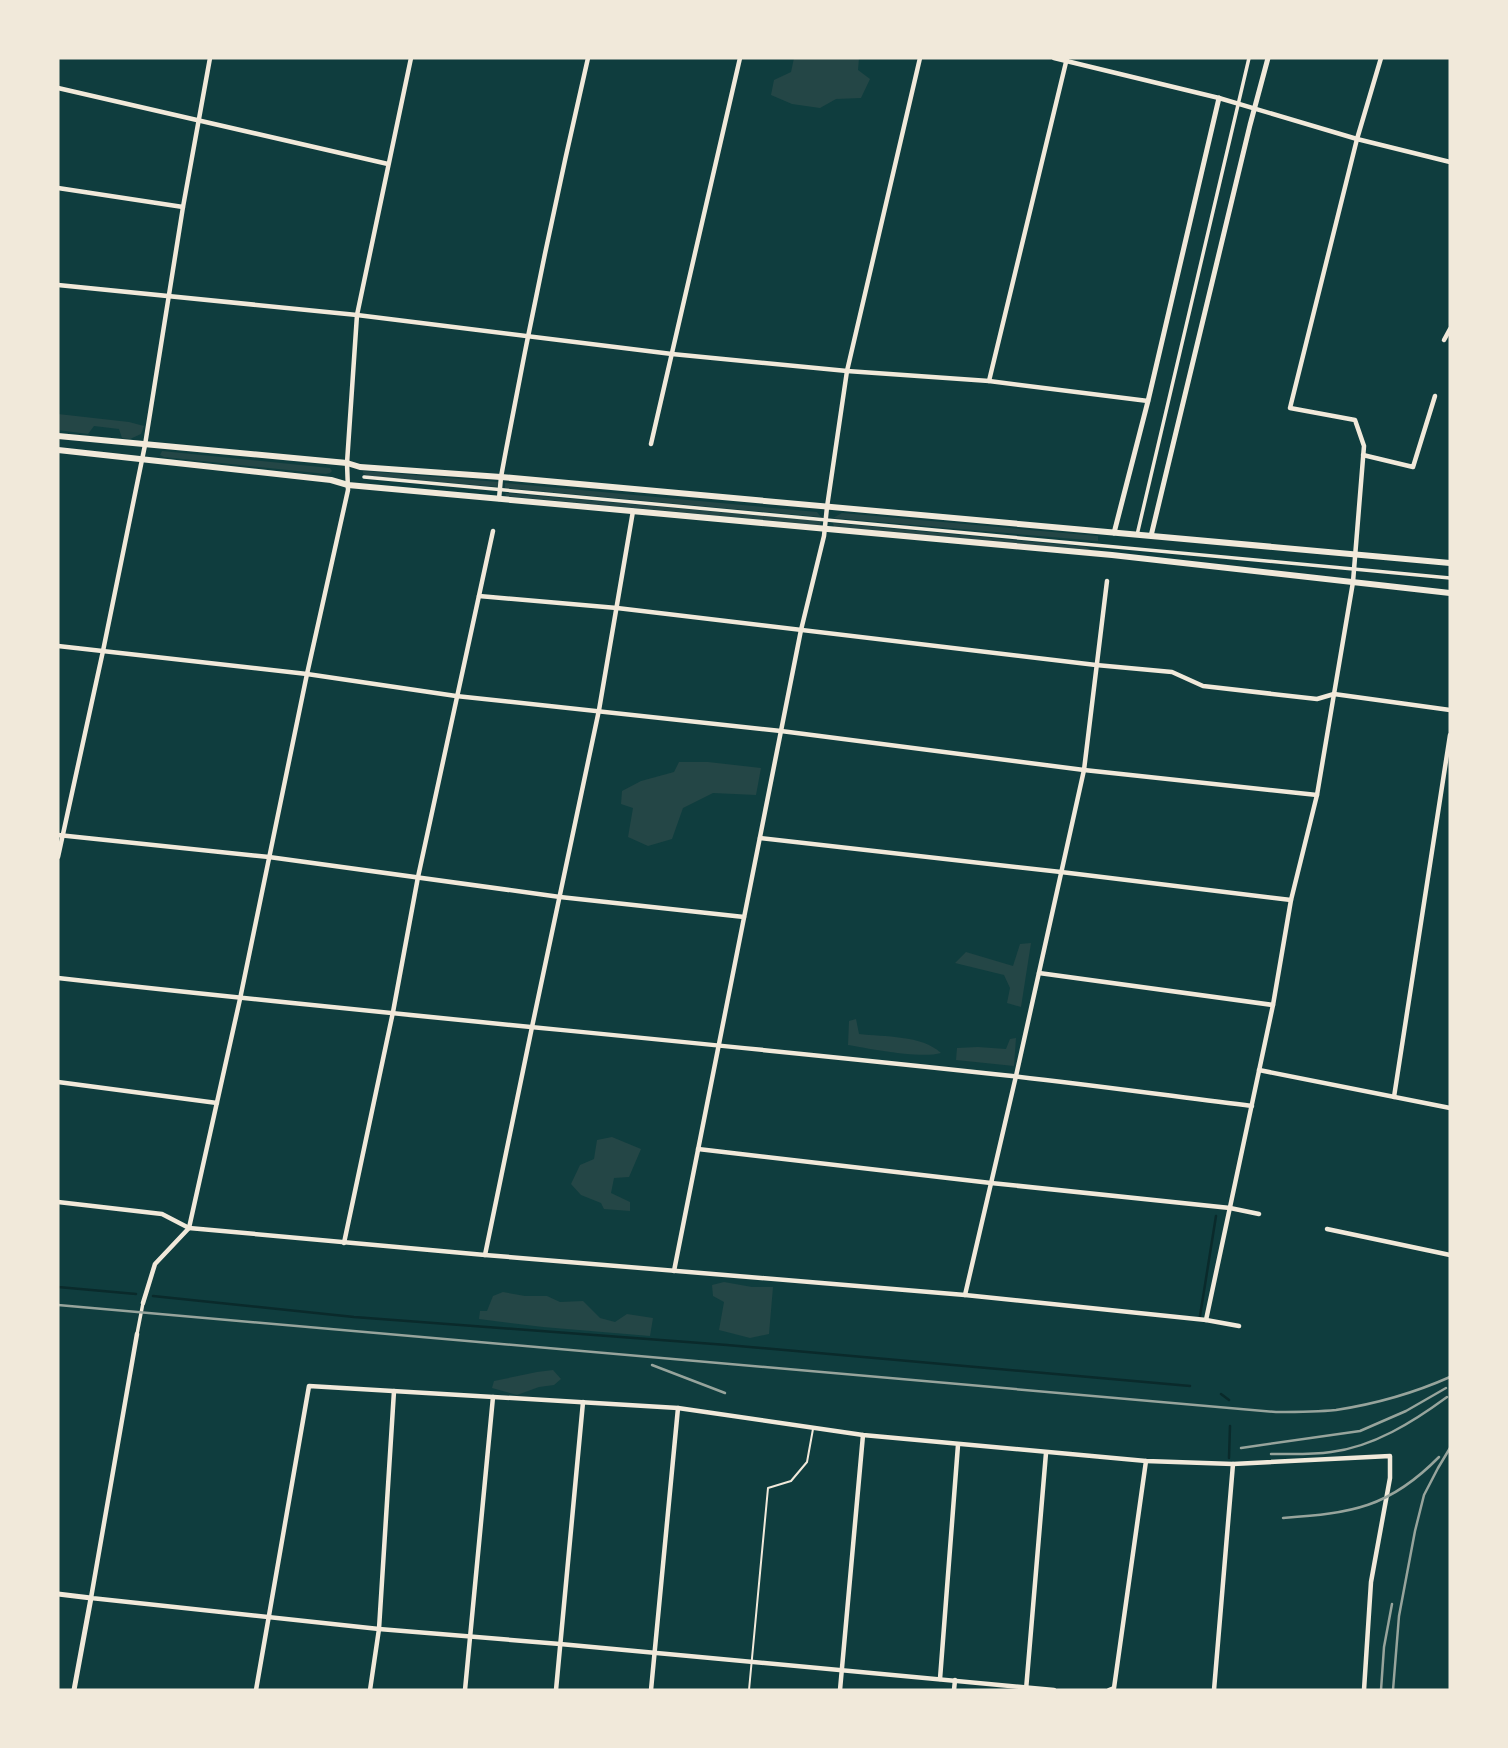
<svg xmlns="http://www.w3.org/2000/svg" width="1508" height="1748" viewBox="0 0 1508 1748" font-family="'Golos Text',sans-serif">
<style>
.green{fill:#244646}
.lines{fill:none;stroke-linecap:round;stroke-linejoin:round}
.stream{stroke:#0a2a2b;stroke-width:2.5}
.service{stroke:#f1e9da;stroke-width:2}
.pedestrian{stroke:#f1e9da;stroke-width:3.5}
.minor{stroke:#f1e9da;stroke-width:4.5}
.tertiary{stroke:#f1e9da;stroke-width:5}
.secondary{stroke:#f1e9da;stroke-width:6}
.rail{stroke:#97a49c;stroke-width:2.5}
</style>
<rect width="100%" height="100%" fill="#0f3d3e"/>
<g class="green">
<path d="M794 58 817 59 818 58H859L858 70 870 79 861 98 836 99 820 108 792 104 771 95 774 80 791 72Z"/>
<path d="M58 414 129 422 144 426 141 434 130 439 122 438 119 429 94 426 88 434 58 430Z"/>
<path d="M162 451 330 468 332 471 330 473 326 474 164 457 160 455Z"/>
<path d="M363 471 499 482V487L368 476 363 473Z"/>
<path d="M505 483 817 512 821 517 505 488Z"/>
<path d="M505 493 821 521 820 525H817L506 496Z"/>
<path d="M842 513 1098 536V541L833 518Z"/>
<path d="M833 523 1086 547 1093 551 834 527Z"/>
<path d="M679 762H708L761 768 756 795 713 793 683 808 672 839 648 846 628 837 633 808 621 804 622 791 641 781 674 772Z"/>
<path d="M1031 943 1021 1007 1007 1003 1010 988 1004 975 955 963 966 952 1013 966 1020 944Z"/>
<path d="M856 1019 859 1034C884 1037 922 1035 941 1053 921 1059 871 1049 848 1045L849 1021Z"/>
<path d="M1016 1038 1014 1066 956 1060 957 1048 978 1047 1006 1049 1010 1039Z"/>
<path d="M612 1137 641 1149 629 1177 614 1178 611 1193 630 1202V1211L604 1209 601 1203 581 1195 571 1184 580 1165 594 1159 597 1140Z"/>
<path d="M724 1282 752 1287H773L769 1334 750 1338 719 1330 724 1302 713 1296 712 1285Z"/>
<path d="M503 1292 525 1296H547L560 1302 583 1301 600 1318 615 1322 627 1314 653 1318 650 1336 543 1327 479 1319 480 1311H487L493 1296Z"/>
<path d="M553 1370 561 1379 554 1385 539 1387 517 1395 492 1388 494 1381 537 1372Z"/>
</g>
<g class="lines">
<g class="stream">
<path d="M58 1287 136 1294"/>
<path d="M153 1296 354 1317 727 1345 1190 1386"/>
<path d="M1200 1316 1216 1216"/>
<path d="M1221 1394 1229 1400"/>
<path d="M1229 1458 1230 1426"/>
</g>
<path class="service" d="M749 1690 768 1488 791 1481 807 1462 813 1429"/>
<g class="pedestrian">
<path d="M364 477 1450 578"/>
<path d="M1137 535 1249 58"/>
<path d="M137 1334 143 1303"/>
</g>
<g class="minor">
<path d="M1054 58 1219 98 1357 139 1450 162"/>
<path d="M58 88 388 164"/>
<path d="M58 188 183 207"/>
<path d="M58 285 357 315 672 354 847 371 989 381 1148 401"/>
<path d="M1444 340 1450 329"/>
<path d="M989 381 1067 58"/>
<path d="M651 444 740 58"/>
<path d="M1363 455 1413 467 1435 396"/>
<path d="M499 499 501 477C527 336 556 197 588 58"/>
<path d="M479 596 617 608 1096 665 1172 672 1203 686 1317 699 1334 694 1450 710"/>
<path d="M58 646 307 674 456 696 781 731 1084 770 1317 795"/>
<path d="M58 835 269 857 560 897 744 917"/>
<path d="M760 838 1061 872 1291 900"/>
<path d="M58 857 103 651 145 445 183 207 210 58"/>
<path d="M1039 973 1273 1005"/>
<path d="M58 978C376 1014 694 1041 1012 1076 1092 1085 1172 1096 1252 1106"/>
<path d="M1259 1070 1450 1108"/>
<path d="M58 1082 217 1103"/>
<path d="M1394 1097 1450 735"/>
<path d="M698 1149 991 1183 1230 1208 1259 1214"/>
<path d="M58 1202 162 1214 189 1228 485 1255 965 1295 1206 1320 1239 1326"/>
<path d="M189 1228 240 999 307 674 348 490 347 463 357 315 411 58"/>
<path d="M1327 1229 1450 1255"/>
<path d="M344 1243 393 1012 418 877 493 531"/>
<path d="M485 1255 532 1027 599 710 633 511"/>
<path d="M674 1271 801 630 824 536 827 507 847 371 920 58"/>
<path d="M965 1295 1016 1076 1084 770 1107 581"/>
<path d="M143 1303 155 1264 189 1228"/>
<path d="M1206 1320 1273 1005 1291 900 1317 795 1334 694 1353 582 1364 446 1355 420 1290 408 1357 139 1381 58"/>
<path d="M137 1334 91 1598 379 1629 560 1644 1054 1690"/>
<path d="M940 1679 958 1445"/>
<path d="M256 1690 309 1386 678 1408 863 1435 1146 1461 1233 1464 1390 1456V1478L1371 1582 1364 1690"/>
<path d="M370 1690 379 1629 394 1391"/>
<path d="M465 1690 493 1397"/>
<path d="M556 1690 583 1402"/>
<path d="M651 1690 678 1408"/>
<path d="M840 1690 863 1435"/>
<path d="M954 1690 955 1680"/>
<path d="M1026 1690 1046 1453"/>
<path d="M1109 1690 1114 1688 1146 1461"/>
<path d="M1214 1690 1233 1464"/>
</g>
<g class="tertiary">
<path d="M1114 533 1148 401 1219 98"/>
<path d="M1151 536 1250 125 1268 58"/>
<path d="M58 1594 91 1598 74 1690"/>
</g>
<g class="secondary">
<path d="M58 436 347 463 360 467 501 477 1450 563"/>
<path d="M58 450 331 480 348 485 1112 555 1450 593"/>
</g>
<g class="rail">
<path d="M58 1305 1276 1412C1296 1412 1316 1412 1336 1410 1375 1404 1414 1393 1450 1377"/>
<path d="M652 1365 725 1393"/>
<path d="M1241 1448 1360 1431 1406 1411 1446 1388"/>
<path d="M1271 1454C1290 1454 1311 1455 1331 1452 1373 1447 1413 1422 1447 1397"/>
<path d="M1283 1518C1352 1513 1389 1508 1439 1457"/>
<path d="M1381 1690 1384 1647 1392 1604"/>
<path d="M1393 1690 1399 1616 1415 1531 1424 1495 1438 1468 1450 1448"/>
</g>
</g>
<rect width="1508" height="1748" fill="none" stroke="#f1e9da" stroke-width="119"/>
</svg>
